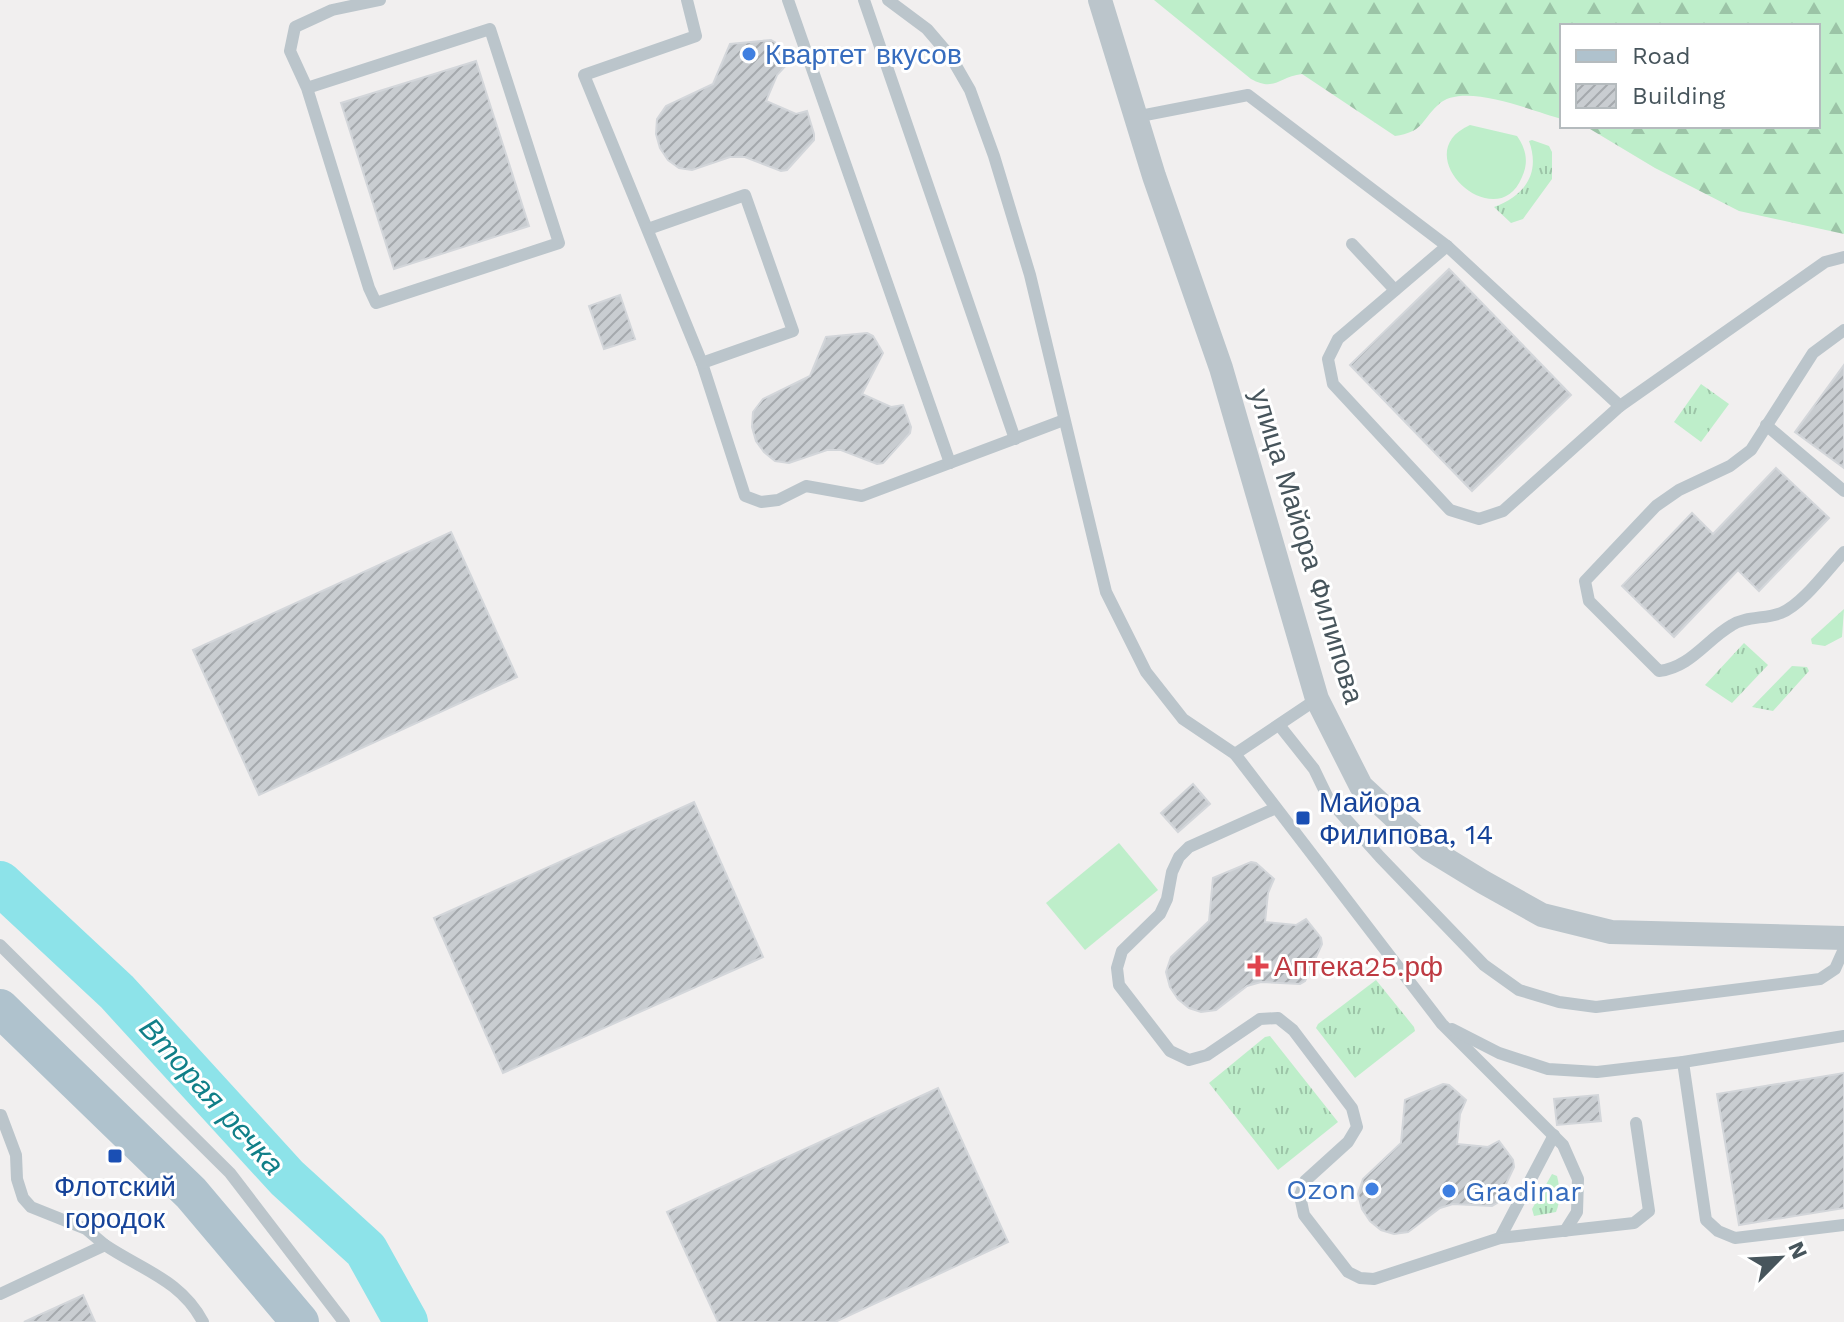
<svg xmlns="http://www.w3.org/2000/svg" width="1844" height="1322" viewBox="0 0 1844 1322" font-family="'Work Sans',sans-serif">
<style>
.grass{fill:url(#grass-tufts)}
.forest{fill:url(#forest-firs)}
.pitch{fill:#beeeca}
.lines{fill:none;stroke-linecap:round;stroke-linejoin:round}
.river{stroke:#8de3e9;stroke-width:44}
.building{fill:url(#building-hatch);stroke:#d3d6da;stroke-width:2}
.lane{stroke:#bbc5cb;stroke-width:12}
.street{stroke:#bbc5cb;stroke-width:24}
.primary{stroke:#afc2cd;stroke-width:38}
.shop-dot{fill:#3f7fe0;stroke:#fff;stroke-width:3}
.transit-dot{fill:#1a4fb4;stroke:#fff;stroke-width:3}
.health-dot{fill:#e0444e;stroke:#fff;stroke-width:3}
.labels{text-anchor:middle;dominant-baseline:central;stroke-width:6;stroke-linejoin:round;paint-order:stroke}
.shop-label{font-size:28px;fill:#366cbe;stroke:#fff;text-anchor:start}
.street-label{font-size:28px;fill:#47555c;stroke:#fff}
.transit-label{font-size:28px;fill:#164399;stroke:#fff;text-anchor:start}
.health-label{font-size:28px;fill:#be3a42;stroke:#fff;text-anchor:start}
.water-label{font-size:30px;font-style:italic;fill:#107f88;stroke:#fff}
</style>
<defs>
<pattern id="grass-tufts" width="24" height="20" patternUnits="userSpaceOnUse" patternTransform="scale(2)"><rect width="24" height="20" fill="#beeeca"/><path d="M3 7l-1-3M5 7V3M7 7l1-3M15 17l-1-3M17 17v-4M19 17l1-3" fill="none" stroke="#9cc4a7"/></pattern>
<pattern id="forest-firs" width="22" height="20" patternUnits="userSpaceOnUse" patternTransform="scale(2)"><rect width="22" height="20" fill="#beeeca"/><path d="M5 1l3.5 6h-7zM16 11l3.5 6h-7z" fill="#9cc4a7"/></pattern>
<pattern id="building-hatch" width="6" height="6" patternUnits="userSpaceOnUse" patternTransform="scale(2)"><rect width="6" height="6" fill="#c9cdd1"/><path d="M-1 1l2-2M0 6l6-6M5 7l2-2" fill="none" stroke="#a5a9ad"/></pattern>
</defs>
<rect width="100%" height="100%" fill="#f1efef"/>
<g class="grass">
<path d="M1532 140 1549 146 1552 152V179L1523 219 1511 223 1494 207C1524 196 1541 174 1529 141Z"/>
<path d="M1701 384 1729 404 1701 442 1674 422Z"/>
<path d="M1844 609 1842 637 1825 646 1812 644 1811 639Z"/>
<path d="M1744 643 1768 665 1732 703 1705 685Z"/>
<path d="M1792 666 1807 667 1809 671 1773 711 1752 707Z"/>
<path d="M1376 980 1414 1027 1415 1031 1355 1078 1316 1028 1318 1024Z"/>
<path d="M1270 1036 1338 1122 1278 1170 1209 1083 1265 1037Z"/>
<path d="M1552 1174 1557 1176C1560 1188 1561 1200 1556 1212L1534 1216 1532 1209Z"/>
</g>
<path class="forest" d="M1154 0H1844V234L1739 211 1655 168 1585 126H1818V26H1562V119C1532 111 1462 81 1438 105 1420 122 1423 132 1395 136L1302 74C1278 77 1275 92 1251 79Z"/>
<g class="pitch">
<path d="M1470 125 1517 136C1526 149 1529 162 1522 177 1497 239 1404 154 1470 125Z"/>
<path d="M1119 843 1158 890 1085 950 1046 903Z"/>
</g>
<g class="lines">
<path class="river" d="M0 883 117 992 287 1178 366 1250 406 1322"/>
</g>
<g class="building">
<path d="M771 40 776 43 788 63 777 75 766 101 796 114 807 111 814 134V140L787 170 781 171 745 157H730L692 170 679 168 668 160 660 148 656 134 657 119 666 106 713 84 730 44Z"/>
<path d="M476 61 529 226 394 269 341 103Z"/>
<path d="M1449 269 1571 395 1472 491 1350 365Z"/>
<path d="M620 295 635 339 604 349 589 306Z"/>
<path d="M867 333 873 336 883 353 862 394 891 407 903 405 911 427 910 433 883 463 877 464 841 450H827L789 463 775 461 764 452 756 441 752 427 753 412 763 399 810 376 826 337Z"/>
<path d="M1844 365V468L1795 432Z"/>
<path d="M1776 468 1829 518 1759 591 1738 570 1674 637 1622 586 1692 513 1713 534Z"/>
<path d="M451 532 517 677 259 795 193 650Z"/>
<path d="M1193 784 1210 804 1178 832 1161 813Z"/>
<path d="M694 802 763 957 503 1073 434 918Z"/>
<path d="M1251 862 1256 863 1274 879 1268 893 1265 922 1296 925 1306 919 1321 938 1322 944 1305 981 1300 984 1261 982 1247 986 1216 1010 1201 1012 1189 1008 1178 999 1170 987 1166 972 1171 957 1209 921 1213 878Z"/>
<path d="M1844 1073V1208L1739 1225 1717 1094Z"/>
<path d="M1443 1084 1449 1085 1466 1100 1460 1114 1457 1144 1488 1147 1499 1141 1513 1160 1514 1167 1497 1203 1492 1206 1453 1204 1440 1208 1408 1232 1394 1234 1381 1230 1370 1221 1362 1209 1358 1194 1363 1179 1401 1143 1405 1100Z"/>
<path d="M938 1088 1008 1242 835 1322H718L667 1212Z"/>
<path d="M1598 1095 1601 1121 1557 1125 1554 1099Z"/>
<path d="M83 1295 95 1322H24Z"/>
</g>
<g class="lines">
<g class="lane">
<path d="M687 0 696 36 584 75 702 363 745 496 761 502 778 500 806 486 862 496 1064 420"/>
<path d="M788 0 950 463"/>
<path d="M864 0 1015 439"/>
<path d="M888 0 927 29 951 57 970 90 994 156 1030 275 1106 592 1146 672 1183 719 1235 754"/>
<path d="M307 88 490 29 559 243 376 303 369 288 307 88 290 51 295 27 332 10 380 0"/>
<path d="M1135 117 1248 95 1447 246 1620 406 1825 262 1844 257"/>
<path d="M648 229 745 195 793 331 702 363"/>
<path d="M1352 244 1395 290"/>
<path d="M1447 246 1338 339 1328 359 1333 384 1450 510 1479 519 1503 511 1620 406"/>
<path d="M1844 330 1813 353 1751 450 1730 466 1679 490 1656 506 1585 581 1589 601 1659 671C1691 667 1706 640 1732 625 1746 616 1765 619 1781 613 1802 605 1828 569 1844 552"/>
<path d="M1766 425 1844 491"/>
<path d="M1317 699 1235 754 1442 1024 1563 1145 1578 1179 1577 1212 1565 1231"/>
<path d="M1279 725 1314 769 1329 800 1380 857 1484 965 1519 990 1559 1002 1596 1007 1820 979 1835 969 1844 949"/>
<path d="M1276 808 1189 847 1179 857 1172 872 1167 899 1160 914 1122 951 1117 968 1119 985 1170 1051 1189 1060 1207 1055 1260 1019 1278 1018 1293 1030 1352 1108 1357 1127 1348 1142 1305 1181 1300 1196 1304 1215 1348 1272 1360 1278 1374 1279 1500 1238 1554 1135"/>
<path d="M0 945 230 1173 344 1322"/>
<path d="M1452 1029 1499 1053 1548 1069 1597 1072 1683 1062 1844 1036"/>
<path d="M1683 1062 1706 1220 1718 1231 1735 1238 1844 1225"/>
<path d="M1 1115 16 1155 17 1179 23 1198 31 1207 86 1229 105 1245"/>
<path d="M1500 1238 1634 1223 1649 1211 1636 1123"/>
<path d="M0 1294 105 1245C142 1270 181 1280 203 1322"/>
</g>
<path class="street" d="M1100 0 1154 176 1221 368 1317 699 1361 786 1429 849 1483 882 1542 915 1611 932 1844 938"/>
<path class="primary" d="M0 1008 191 1193 300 1322"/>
</g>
<g class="shop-dot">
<circle cx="749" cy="54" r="8"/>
<circle cx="1372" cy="1189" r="8"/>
<circle cx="1449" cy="1191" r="8"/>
</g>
<g class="transit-dot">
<rect x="1295" y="810" width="16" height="16" rx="4"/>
<rect x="107" y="1148" width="16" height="16" rx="4"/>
</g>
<path class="health-dot" d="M1254 954h8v8h8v8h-8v8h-8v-8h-8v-8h8z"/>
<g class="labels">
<g class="shop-label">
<text x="765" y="54">Квартет вкусов</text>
<text x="1356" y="1189" text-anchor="end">Ozon</text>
<text x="1465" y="1191">Gradinar</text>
</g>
<g class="street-label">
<text transform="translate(1307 546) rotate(73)">улица Майора Филипова</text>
</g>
<g class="transit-label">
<text x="1319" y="802">Майора<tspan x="1319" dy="32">Филипова, 14</tspan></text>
<text x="115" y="1186" text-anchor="middle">Флотский<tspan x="115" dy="32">городок</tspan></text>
</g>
<g class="health-label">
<text x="1274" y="966">Аптека25.рф</text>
</g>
<g class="water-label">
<text transform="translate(212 1096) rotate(48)">Вторая речка</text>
</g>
</g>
<rect x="1560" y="24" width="260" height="104" fill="#ffffff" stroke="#b5bbbe" stroke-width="2"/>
<rect x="1576" y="50" width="40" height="12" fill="#afc2cd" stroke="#b5bbbe" stroke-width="2"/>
<text x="1632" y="64" font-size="24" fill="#47555c">Road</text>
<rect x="1576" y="84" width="40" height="24" fill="url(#building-hatch)" stroke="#b5bbbe" stroke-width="2"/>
<text x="1632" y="104" font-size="24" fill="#47555c">Building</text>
<g transform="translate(1780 1258) rotate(66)" stroke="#ffffff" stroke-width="6" paint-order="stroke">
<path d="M0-6L14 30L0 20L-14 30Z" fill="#47555c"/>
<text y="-12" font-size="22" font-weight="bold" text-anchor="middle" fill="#47555c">N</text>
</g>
</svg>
